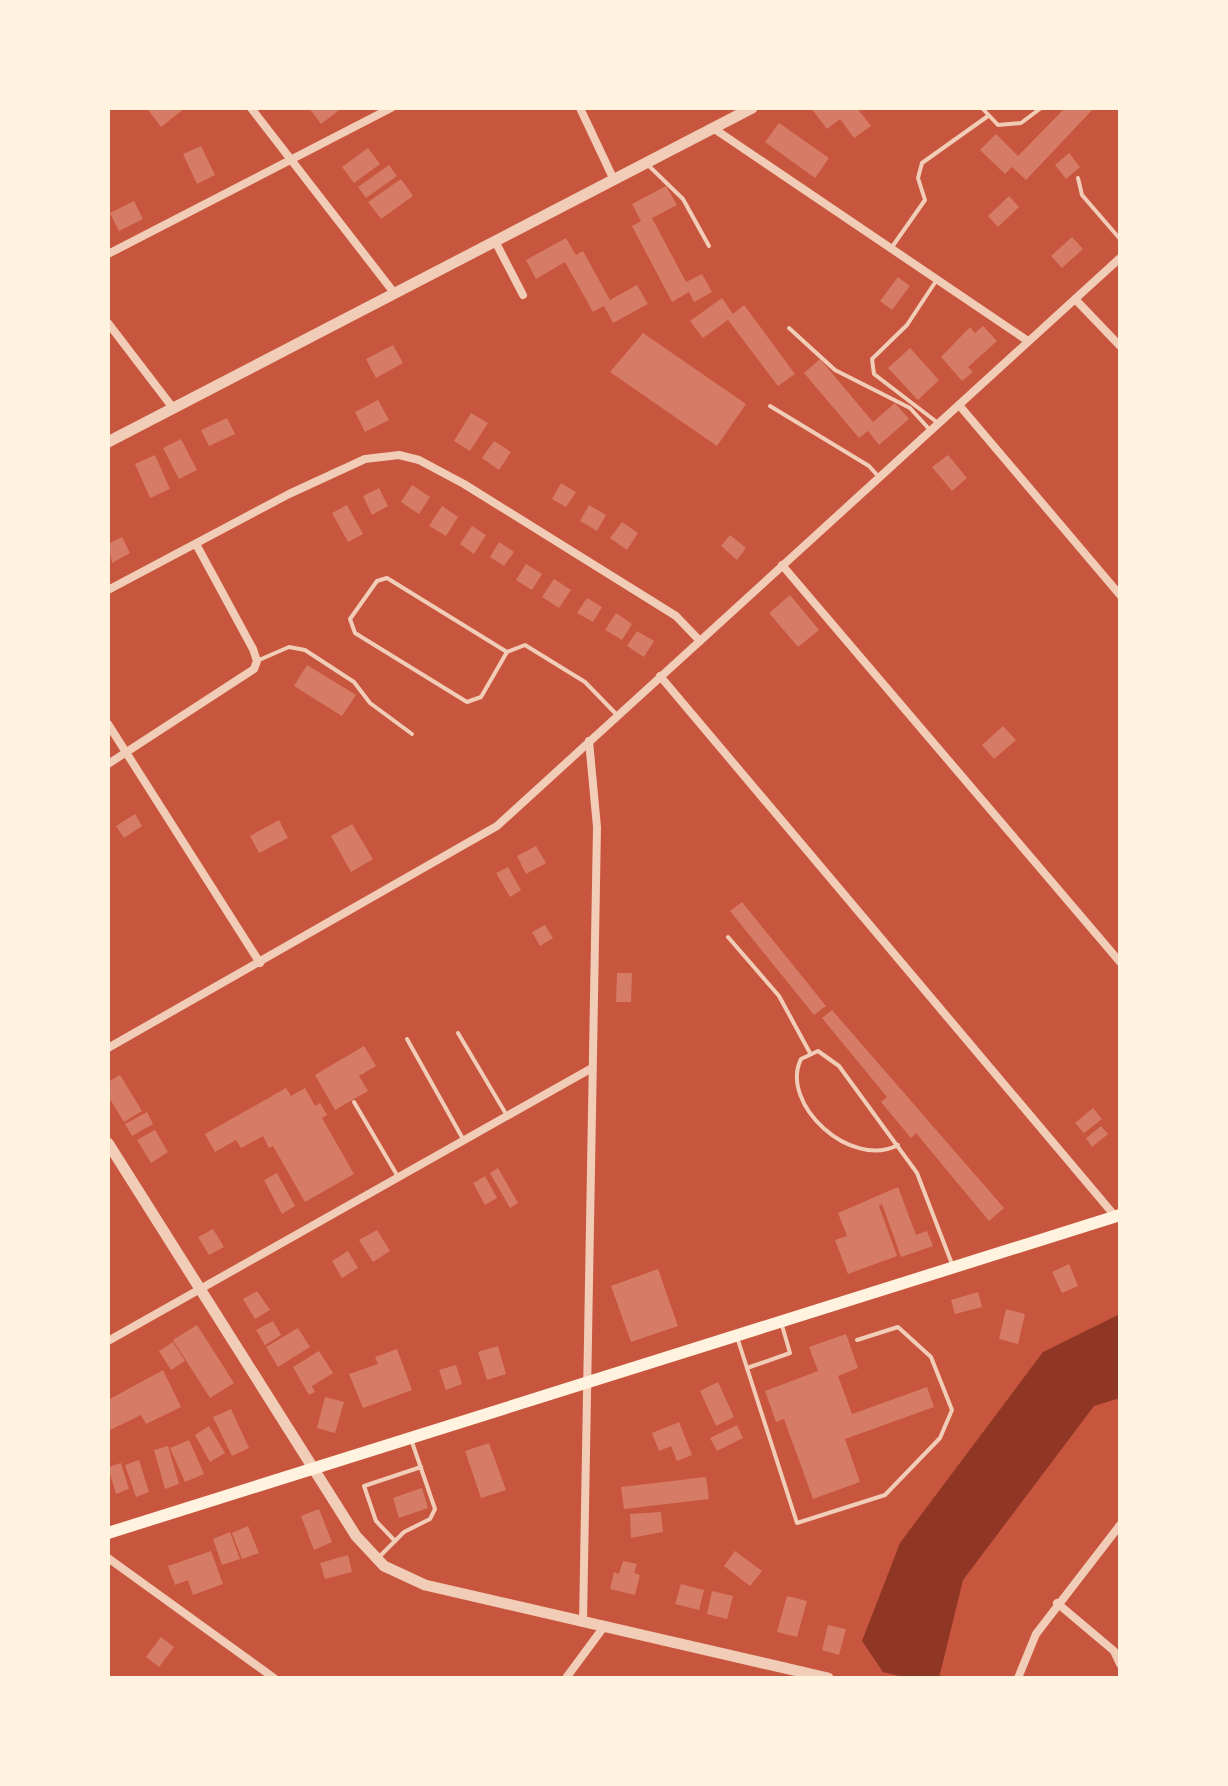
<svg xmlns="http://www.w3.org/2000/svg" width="1228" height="1786" viewBox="0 0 1228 1786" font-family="Poppins,sans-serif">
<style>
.water{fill:#8f3625}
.building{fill:#d67c66}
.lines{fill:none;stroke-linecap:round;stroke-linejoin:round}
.service{stroke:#f1ccb7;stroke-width:4}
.minor{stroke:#f1ccb7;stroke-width:8}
.tertiary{stroke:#f1ccb7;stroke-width:11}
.secondary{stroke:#fff3e0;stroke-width:12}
</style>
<rect width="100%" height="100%" fill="#c8553d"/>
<path class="water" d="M1120 1314V1398L1094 1406 963 1580 939 1678H907L883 1672 862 1641 900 1543 1043 1352Z"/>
<g class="building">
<path d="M152 108H185L161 127 149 111Z"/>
<path d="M309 108H342L321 124Z"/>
<path d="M811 108H857L871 126 854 138 840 119 827 129Z"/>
<path d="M1065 108H1094L1026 180 1012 167 1005 174 980 150 996 134 1018 156Z"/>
<path d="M779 123 829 158 815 178 765 142Z"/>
<path d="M201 146 215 175 197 184 183 154Z"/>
<path d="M368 148 380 164 354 183 342 167Z"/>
<path d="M1069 153 1080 167 1066 179 1055 165Z"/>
<path d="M389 165 397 176 366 198 358 187Z"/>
<path d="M401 179 413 196 381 219 368 202Z"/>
<path d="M666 186 677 205 652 218 686 282 702 274 712 292 694 302 689 292 672 302 632 226 641 221 632 204Z"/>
<path d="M1009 196 1019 207 998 227 988 216Z"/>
<path d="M134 201 143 219 119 231 110 213Z"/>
<path d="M1072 237 1083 249 1062 268 1051 256Z"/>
<path d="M566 238 576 255 583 251 610 300 637 285 648 304 613 323 604 306 593 312 565 262 536 279 526 260Z"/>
<path d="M898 277 910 286 892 310 880 301Z"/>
<path d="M722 298 733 314 744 305 795 374 778 386 728 320 703 338 690 321Z"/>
<path d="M983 326 997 341 968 367 973 372 962 381 941 357 970 327 975 333Z"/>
<path d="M643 333 746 404 717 446 610 372Z"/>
<path d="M393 345 403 363 376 378 366 359Z"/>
<path d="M910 348 939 380 918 400 888 368Z"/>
<path d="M820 359 873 422 895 403 909 419 879 445 868 431 859 438 804 373Z"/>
<path d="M378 400 389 420 365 432 355 412Z"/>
<path d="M471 413 488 423 470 451 454 441Z"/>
<path d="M227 418 235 434 209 446 201 430Z"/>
<path d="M181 439 197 470 179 479 163 448Z"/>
<path d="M494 441 511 452 499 470 482 458Z"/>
<path d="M155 455 170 489 150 498 135 464Z"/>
<path d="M948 455 967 478 952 491 932 467Z"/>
<path d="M561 483 576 492 566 507 552 499Z"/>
<path d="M412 485 430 497 419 514 401 502Z"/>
<path d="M379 488 388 506 372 515 363 496Z"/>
<path d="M347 505 363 534 348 542 332 513Z"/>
<path d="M589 505 606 515 597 531 580 521Z"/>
<path d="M442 506 458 517 446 536 429 526Z"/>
<path d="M622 522 638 533 627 550 610 538Z"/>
<path d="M472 526 486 535 474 554 460 544Z"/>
<path d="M730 535 746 548 737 560 721 546Z"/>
<path d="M122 537 130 553 112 563 108 544Z"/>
<path d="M499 542 514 552 504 566 490 557Z"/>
<path d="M526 564 542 574 532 590 516 580Z"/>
<path d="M554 579 571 590 559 608 542 597Z"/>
<path d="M790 595 819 630 798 647 769 613Z"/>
<path d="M587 598 602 607 593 622 577 613Z"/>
<path d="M616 613 632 624 622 640 605 630Z"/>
<path d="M637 631 654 641 644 657 627 646Z"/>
<path d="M307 665 356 695 342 716 294 686Z"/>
<path d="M1003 726 1016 740 994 759 982 745Z"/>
<path d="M135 814 142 826 124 838 116 826Z"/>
<path d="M279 820 288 838 259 853 250 836Z"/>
<path d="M352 824 373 859 351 872 331 836Z"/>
<path d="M536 846 546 863 526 874 517 856Z"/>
<path d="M508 867 521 890 510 897 496 873Z"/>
<path d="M742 902 826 1006 814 1015 730 911Z"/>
<path d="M545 925 553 938 540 946 532 932Z"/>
<path d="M617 973H632L631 1002H616Z"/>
<path d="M832 1010 1004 1208 989 1221 916 1133 911 1138 881 1102 887 1097 822 1018Z"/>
<path d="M364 1046 376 1066 359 1076 368 1091 335 1110 315 1075Z"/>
<path d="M120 1075 142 1111 124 1122 108 1096V1082Z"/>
<path d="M286 1088 291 1096 305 1088 315 1106 320 1103 327 1115 322 1118 354 1174 305 1202 273 1146 269 1148 263 1136 241 1148 236 1140 215 1152 205 1134Z"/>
<path d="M1093 1108 1102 1119 1084 1133 1075 1123Z"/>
<path d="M147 1112 153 1124 132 1136 125 1124Z"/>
<path d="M1101 1126 1108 1134 1092 1147 1086 1138Z"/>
<path d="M155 1130 168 1152 151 1163 137 1140Z"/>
<path d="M498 1168 518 1203 510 1208 490 1173Z"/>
<path d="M277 1173 295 1206 282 1214 264 1180Z"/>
<path d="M485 1176 497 1198 485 1205 473 1183Z"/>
<path d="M898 1187 916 1235 927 1231 933 1246 901 1257 882 1204 879 1206 897 1256 848 1274 835 1240 847 1236 838 1213Z"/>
<path d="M213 1229 224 1247 209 1255 198 1237Z"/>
<path d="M377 1230 390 1251 373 1262 359 1240Z"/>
<path d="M348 1251 358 1268 342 1278 332 1261Z"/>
<path d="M1069 1264 1078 1286 1062 1293 1052 1272Z"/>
<path d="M658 1269 678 1326 631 1342 611 1286Z"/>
<path d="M257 1291 270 1310 255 1319 243 1299Z"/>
<path d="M978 1292 982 1307 955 1314 951 1300Z"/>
<path d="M1006 1309 1025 1314 1018 1344 999 1339Z"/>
<path d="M273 1321 281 1335 265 1345 256 1330Z"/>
<path d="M197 1325 234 1383 210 1398 173 1340Z"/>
<path d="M298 1328 310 1347 278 1367 266 1347Z"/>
<path d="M846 1334 858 1368 838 1376 852 1414 927 1387 934 1407 845 1439 860 1482 813 1499 784 1419 776 1422 765 1391 818 1371 809 1347Z"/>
<path d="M173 1342 185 1361 171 1370 159 1351Z"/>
<path d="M498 1346 506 1374 487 1380 478 1352Z"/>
<path d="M397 1349 412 1390 363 1408 349 1374 378 1364 375 1357Z"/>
<path d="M319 1351 333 1373 312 1386 315 1392 309 1395 293 1367Z"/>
<path d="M456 1365 462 1384 446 1390 439 1370Z"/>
<path d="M163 1370 181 1407 146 1424 141 1415 108 1431V1400Z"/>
<path d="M718 1382 734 1417 716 1426 700 1391Z"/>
<path d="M325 1397 344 1402 335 1433 317 1428Z"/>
<path d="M231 1409 249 1448 232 1456 213 1417Z"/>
<path d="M679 1422 692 1455 677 1461 671 1446 659 1451 652 1433Z"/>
<path d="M737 1425 743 1438 717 1451 710 1438Z"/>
<path d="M209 1426 225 1453 210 1462 195 1435Z"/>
<path d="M189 1440 204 1474 185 1482 170 1448Z"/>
<path d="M489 1443 506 1490 481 1498 465 1451Z"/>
<path d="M168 1446 179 1484 165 1489 154 1450Z"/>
<path d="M139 1460 149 1492 136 1497 125 1465Z"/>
<path d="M121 1463 129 1489 116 1494 108 1467Z"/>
<path d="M706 1477 709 1499 624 1509 621 1487Z"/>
<path d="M422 1488 428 1508 399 1518 393 1498Z"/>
<path d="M319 1509 332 1542 314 1550 301 1516Z"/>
<path d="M661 1512 663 1532 631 1538 630 1514Z"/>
<path d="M248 1526 259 1553 242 1559 232 1533Z"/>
<path d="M230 1532 240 1559 222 1565 213 1539Z"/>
<path d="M211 1551 223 1584 193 1595 188 1580 175 1585 168 1566Z"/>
<path d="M735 1551 762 1571 750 1586 724 1566Z"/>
<path d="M348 1555 352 1572 325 1579 320 1563Z"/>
<path d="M623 1561 637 1564 634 1573 640 1575 635 1595 610 1589 614 1572 619 1574Z"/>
<path d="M681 1584 704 1590 699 1610 675 1604Z"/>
<path d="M712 1591 733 1596 727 1619 707 1614Z"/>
<path d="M787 1596 807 1601 797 1637 777 1632Z"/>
<path d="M828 1625 846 1629 839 1655 822 1650Z"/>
<path d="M161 1637 174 1647 159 1667 146 1657Z"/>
</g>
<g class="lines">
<g class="service">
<path d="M982 108 998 125 1021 123 1041 108"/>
<path d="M648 165 683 199 709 246"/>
<path d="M1078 178 1082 195 1120 239"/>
<path d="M892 247 925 200 918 178 922 163 988 116"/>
<path d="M936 281 907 325 872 359 874 374 938 423"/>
<path d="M789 328 835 370 910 408 930 430"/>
<path d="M770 406 869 466 879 477"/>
<path d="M507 652 481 697 467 702 355 633 350 619 377 581 387 578 507 652 525 645 585 682 617 715"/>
<path d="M259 660 289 647 305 650 354 682 370 703 412 734"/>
<path d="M728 937 779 996 810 1053"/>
<path d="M458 1033 506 1114"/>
<path d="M407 1039 463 1139"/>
<path d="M354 1102 397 1175"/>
<path d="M898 1145C851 1170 779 1104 801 1059L818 1051 839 1066 917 1173 952 1264"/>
<path d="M737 1337 797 1523 885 1495 940 1438 952 1410 931 1357 898 1327 857 1340"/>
<path d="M747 1368 790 1353 781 1322"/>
<path d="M395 1541 376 1521 364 1486 421 1467"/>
<path d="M379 1557 404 1532 430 1519 435 1509 412 1442"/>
</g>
<g class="minor">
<path d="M251 108 395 294"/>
<path d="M580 108 614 180"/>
<path d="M713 128 1028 341"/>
<path d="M495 241 523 295"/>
<path d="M108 254 391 108"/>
<path d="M1075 299 1120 346"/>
<path d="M108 323 173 408"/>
<path d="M959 405 1120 595"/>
<path d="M782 565 1120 962"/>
<path d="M108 590 289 494 365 459 399 455 419 460 464 484 676 616 700 641"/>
<path d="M660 676 1115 1216"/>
<path d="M108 724 260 963"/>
<path d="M108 764 254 669 257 661 253 649 196 544"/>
<path d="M108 1048 497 826 1120 258"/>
<path d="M108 1341 592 1068"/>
<path d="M108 1558 274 1678"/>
<path d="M1057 1603 1114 1651 1120 1664"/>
<path d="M583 1623 597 827 589 741"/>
<path d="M566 1678 603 1628"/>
<path d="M1018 1678 1036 1634 1120 1525"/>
</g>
<g class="tertiary">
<path d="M108 442 752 108"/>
<path d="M108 1143 356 1536 384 1566 425 1585 828 1678"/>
</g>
<path class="secondary" d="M108 1533 1120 1215"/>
</g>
<rect width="1228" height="1786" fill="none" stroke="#fff3e0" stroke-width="220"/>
</svg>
